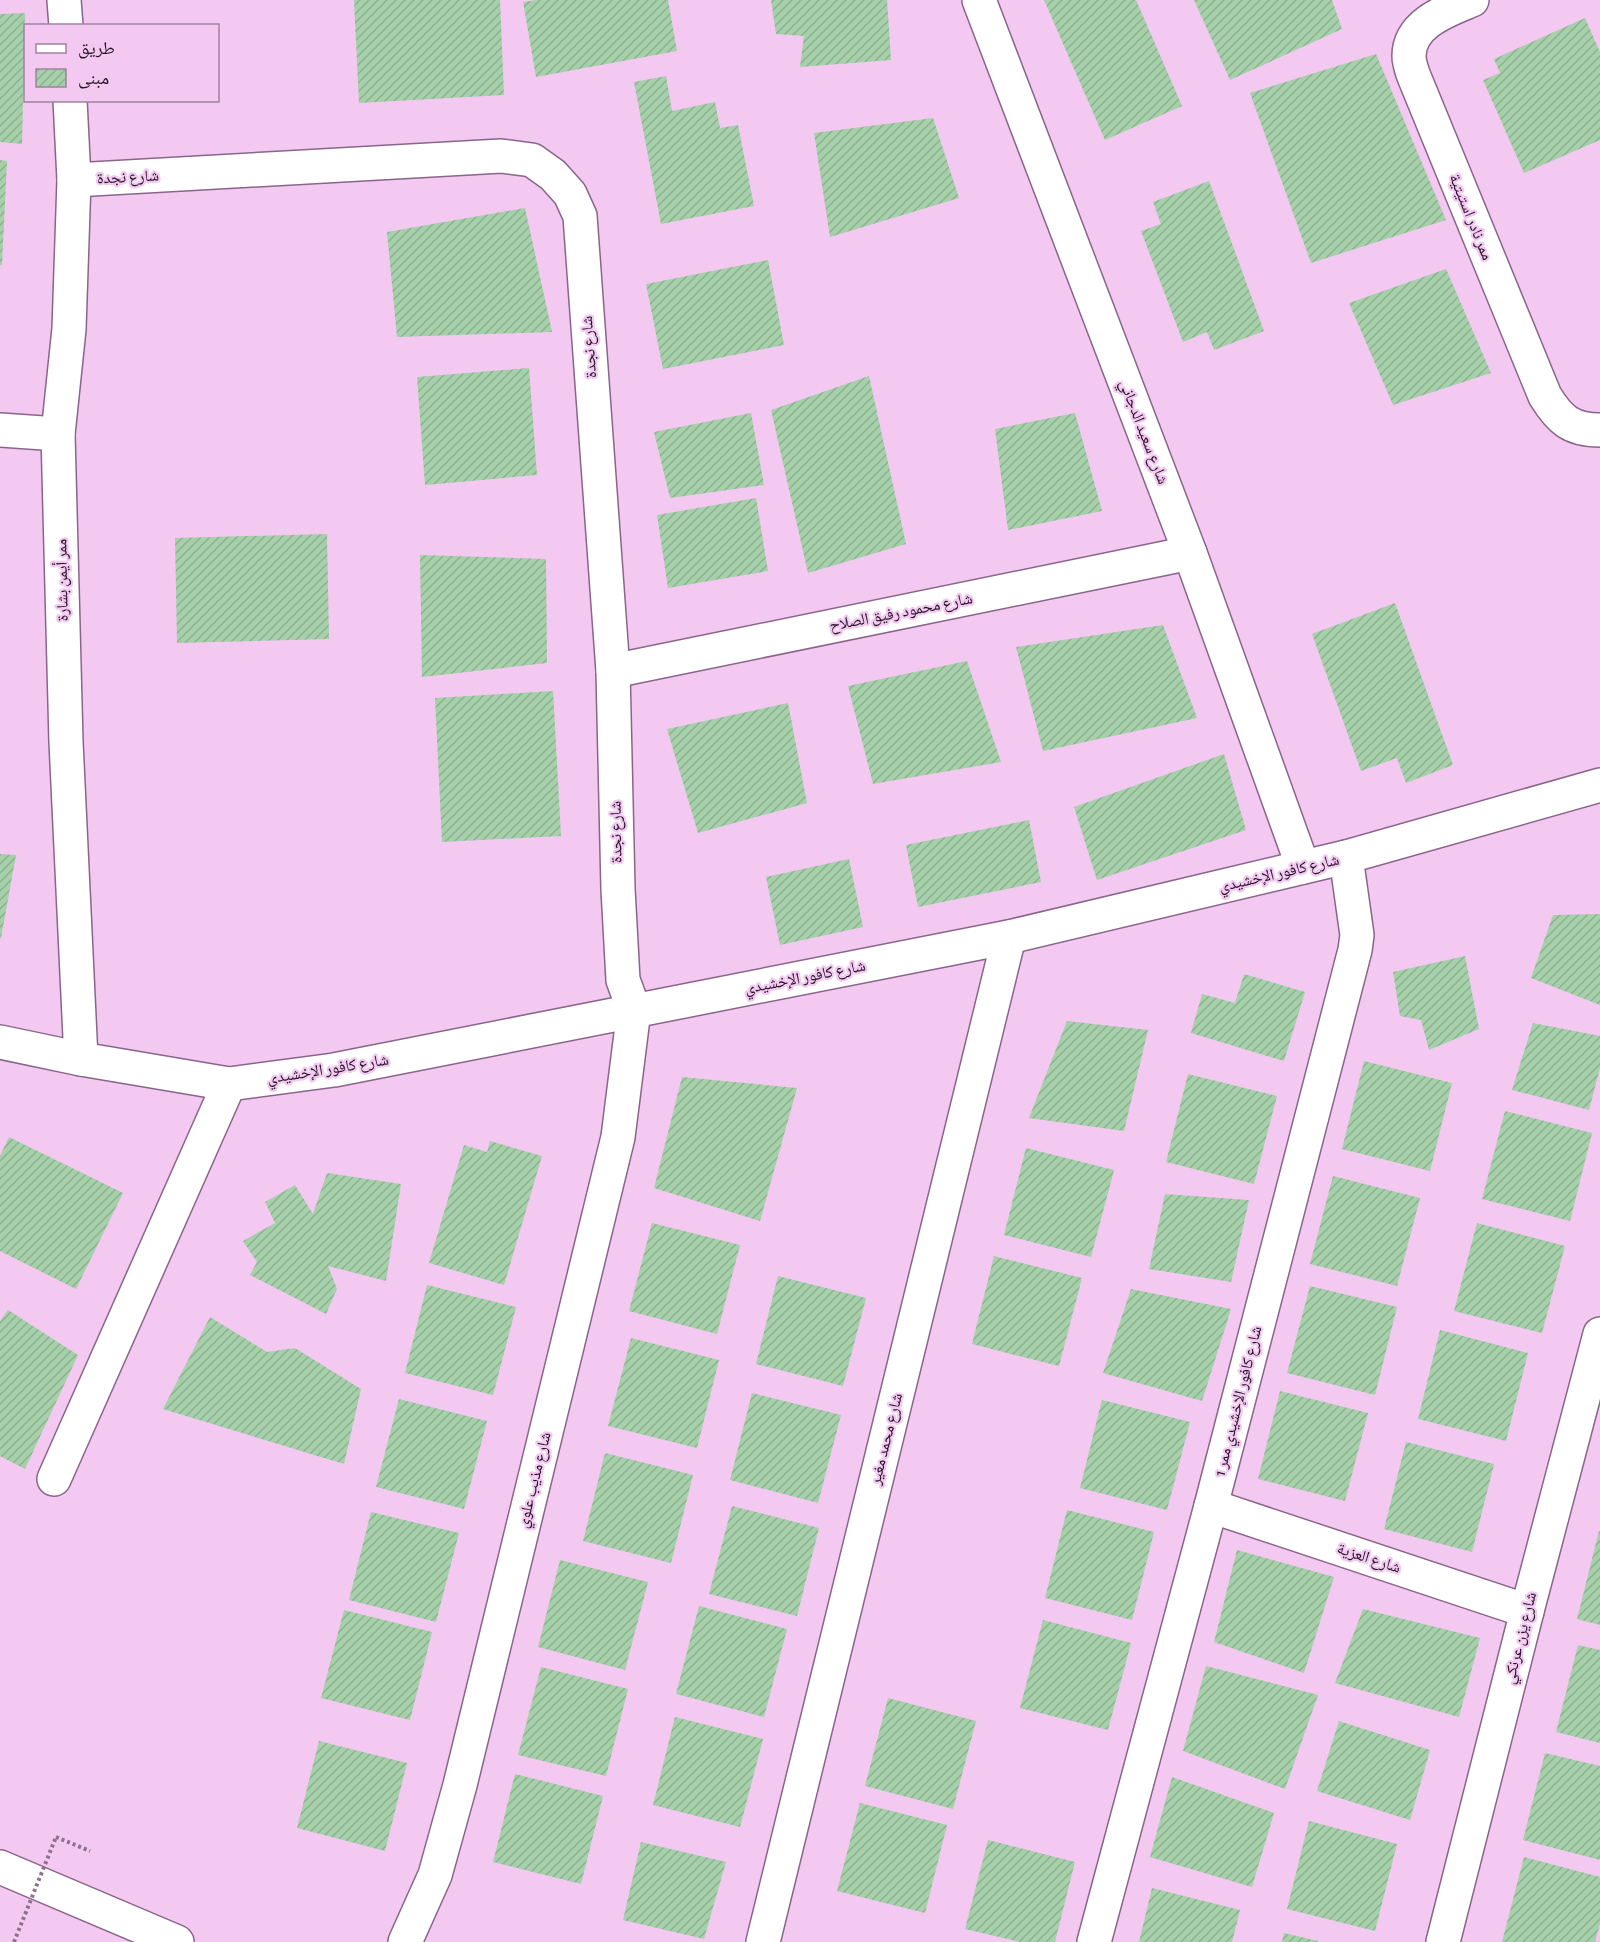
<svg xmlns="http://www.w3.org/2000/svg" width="1600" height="1942" viewBox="0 0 1600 1942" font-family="'Alegreya Sans','Noto Naskh Arabic',sans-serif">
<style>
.building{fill:url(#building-hatch)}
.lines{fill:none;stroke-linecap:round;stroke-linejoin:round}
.minor-casing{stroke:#8a658a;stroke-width:36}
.highway-casing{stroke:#8a658a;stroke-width:36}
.path{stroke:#8e718d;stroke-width:4;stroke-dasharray:3 3;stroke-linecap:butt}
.minor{stroke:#fff;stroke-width:33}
.highway{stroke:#fff;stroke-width:33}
.path-bridge{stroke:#8e718d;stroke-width:4;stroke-dasharray:3 3;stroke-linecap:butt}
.labels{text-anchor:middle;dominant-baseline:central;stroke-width:4.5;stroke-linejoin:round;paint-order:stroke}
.street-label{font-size:16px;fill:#241524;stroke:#f3c9f2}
</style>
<defs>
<pattern id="building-hatch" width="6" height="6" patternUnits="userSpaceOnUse" patternTransform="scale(1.5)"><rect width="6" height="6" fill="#a5d0a9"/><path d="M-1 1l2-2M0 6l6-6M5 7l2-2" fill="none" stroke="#8eb291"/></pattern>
</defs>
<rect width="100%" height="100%" fill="#f3c9f2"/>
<g class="building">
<path d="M354 0H500L504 95 359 103Z"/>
<path d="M536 0H668L677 51 536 77 523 2Z"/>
<path d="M771 0H887L891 60 800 67 804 36 776 34Z"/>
<path d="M1044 0H1136L1182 106 1105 140Z"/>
<path d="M1194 0H1332L1342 29 1230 80Z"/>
<path d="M25 13 22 144 0 142V14Z"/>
<path d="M1585 18 1600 52V140L1524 173 1483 80 1500 73 1494 59Z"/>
<path d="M1376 54 1446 220 1311 263 1250 93Z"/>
<path d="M666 76 672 111 715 102 720 128 738 125 754 206 661 224 634 82Z"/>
<path d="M933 118 959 198 830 237 814 133Z"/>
<path d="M0 160 7 161 2 265H0Z"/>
<path d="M1209 181 1264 331 1214 350 1207 332 1183 342 1141 231 1161 224 1153 202Z"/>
<path d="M525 208 552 332 397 337 387 232Z"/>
<path d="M768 260 784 345 663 369 646 284Z"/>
<path d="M1446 269 1491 373 1393 405 1349 303Z"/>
<path d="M529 368 537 475 425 485 417 377Z"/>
<path d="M869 376 906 544 808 573 771 410Z"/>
<path d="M751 413 764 485 670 498 654 432Z"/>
<path d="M1075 413 1102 511 1008 530 995 429Z"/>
<path d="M756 498 768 571 668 588 657 515Z"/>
<path d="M327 534 329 639 177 643 175 538Z"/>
<path d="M420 555 546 559 547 663 422 677Z"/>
<path d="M1395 603 1453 765 1406 783 1397 758 1361 771 1312 634Z"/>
<path d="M1163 625 1197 718 1043 751 1016 647Z"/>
<path d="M967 661 1001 762 873 784 848 686Z"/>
<path d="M553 691 561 836 442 842 435 698Z"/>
<path d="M788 703 807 803 698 833 667 729Z"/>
<path d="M1224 754 1246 830 1097 880 1074 807Z"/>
<path d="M1029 820 1041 882 918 907 906 845Z"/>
<path d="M0 854 16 855 1 938H0Z"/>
<path d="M849 859 863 927 780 945 766 877Z"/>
<path d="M1600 914V1005L1531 978 1553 915Z"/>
<path d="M1465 956 1479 1029 1429 1050 1421 1020 1400 1016 1393 972Z"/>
<path d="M1244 974 1305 992 1284 1061 1191 1033 1202 994 1235 1003Z"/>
<path d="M1067 1021 1148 1030 1124 1131 1029 1118Z"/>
<path d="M1533 1023 1600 1036V1068L1589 1110 1512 1090Z"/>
<path d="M1364 1061 1452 1083 1430 1171 1342 1149Z"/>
<path d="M1188 1074 1277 1096 1254 1184 1166 1162Z"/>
<path d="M682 1077 797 1088 760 1221 654 1188Z"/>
<path d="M1505 1111 1592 1133 1570 1221 1482 1199Z"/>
<path d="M9 1137 123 1193 76 1289 0 1251V1156Z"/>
<path d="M490 1141 542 1156 504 1285 429 1263 464 1145 487 1152Z"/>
<path d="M1026 1148 1114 1170 1091 1257 1004 1235Z"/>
<path d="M327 1173 401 1184 386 1281 328 1266 337 1289 326 1314 250 1275 257 1262 243 1241 275 1223 265 1202 295 1185 313 1214Z"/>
<path d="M1333 1176 1420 1198 1397 1286 1310 1264Z"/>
<path d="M1165 1194 1249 1200 1231 1282 1149 1269Z"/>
<path d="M652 1223 740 1245 717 1334 629 1311Z"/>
<path d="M1477 1223 1565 1246 1542 1333 1454 1311Z"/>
<path d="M994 1256 1082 1278 1059 1366 972 1344Z"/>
<path d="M778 1276 866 1298 843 1386 756 1364Z"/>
<path d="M427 1285 516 1307 493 1395 405 1373Z"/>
<path d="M1310 1286 1397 1307 1375 1395 1287 1373Z"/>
<path d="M1131 1289 1231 1309 1202 1401 1103 1373Z"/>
<path d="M8 1310 78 1355 25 1469 0 1456V1321Z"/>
<path d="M210 1317 267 1352 295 1348 361 1389 344 1464 163 1409Z"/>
<path d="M1440 1330 1528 1353 1506 1441 1418 1419Z"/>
<path d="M631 1338 719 1360 697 1448 608 1426Z"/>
<path d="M1280 1391 1368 1413 1345 1501 1258 1479Z"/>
<path d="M752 1393 841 1415 818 1503 730 1480Z"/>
<path d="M399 1399 487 1421 464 1509 376 1487Z"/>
<path d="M1102 1400 1190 1422 1167 1510 1080 1488Z"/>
<path d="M1406 1442 1494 1464 1472 1552 1384 1529Z"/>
<path d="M605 1453 693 1475 671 1563 583 1541Z"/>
<path d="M732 1506 819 1528 797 1616 709 1594Z"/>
<path d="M1067 1510 1154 1532 1132 1620 1045 1598Z"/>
<path d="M371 1512 459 1533 436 1622 349 1600Z"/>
<path d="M1599 1531H1600V1625L1577 1619Z"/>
<path d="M1237 1550 1334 1577 1304 1673 1214 1642Z"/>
<path d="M560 1560 648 1582 625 1670 538 1647Z"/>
<path d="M699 1606 787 1629 764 1717 676 1694Z"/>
<path d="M1363 1609 1480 1638 1459 1717 1335 1683Z"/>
<path d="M344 1610 432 1632 410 1720 321 1698Z"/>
<path d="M1043 1620 1131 1643 1108 1730 1020 1708Z"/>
<path d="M1578 1645 1600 1650V1743L1556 1732Z"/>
<path d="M1206 1666 1318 1695 1285 1789 1183 1751Z"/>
<path d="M541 1667 628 1689 606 1776 518 1755Z"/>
<path d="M888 1698 976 1721 953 1809 865 1786Z"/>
<path d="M675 1717 763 1739 740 1827 653 1805Z"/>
<path d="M1339 1721 1430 1750 1410 1820 1317 1791Z"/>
<path d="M319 1741 407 1763 385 1851 297 1828Z"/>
<path d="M1545 1753 1600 1766V1860L1523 1840Z"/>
<path d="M515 1774 603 1796 581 1884 493 1862Z"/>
<path d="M1172 1777 1274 1813 1252 1887 1150 1857Z"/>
<path d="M860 1803 947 1825 925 1913 837 1891Z"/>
<path d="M1309 1821 1397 1844 1375 1931 1287 1909Z"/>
<path d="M988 1840 1075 1862 1055 1942H1020L965 1929Z"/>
<path d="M641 1842 726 1862 704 1939 623 1920Z"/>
<path d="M1524 1857 1600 1877V1924L1595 1942H1502Z"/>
<path d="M1152 1888 1240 1910 1232 1942H1139Z"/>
<path d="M1284 1933 1318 1941V1942H1282Z"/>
</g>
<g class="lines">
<defs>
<g id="minor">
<path d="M64 0 66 26"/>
<path d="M979 0 1190 553 1303 867"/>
<path d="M1472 0C1448 10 1409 23 1409 56 1409 62 1411 68 1413 74L1545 396C1560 420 1571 430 1600 430"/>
<path d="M70 100 74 180 69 329 58 434 66 742 81 1059"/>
<path d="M74 180 501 156 532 160 553 175 570 194 580 216 613 671 618 889 623 980 634 1010 618 1137 460 1785 435 1875 405 1942"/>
<path d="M0 430 58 434"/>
<path d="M613 671 1190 553"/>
<path d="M0 1042 81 1059 229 1084 334 1070 1009 937 1346 857 1600 785"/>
<path d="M54 1479 229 1084"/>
<path d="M1211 1506 1527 1611"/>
<path d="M763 1942 1009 937"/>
<path d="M1094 1942 1211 1506 1355 950 1357 935 1346 857"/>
<path d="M1443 1942 1527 1611 1600 1334"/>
</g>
<path id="highway" d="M0 1867 177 1942"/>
</defs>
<use href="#minor" class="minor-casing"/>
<use href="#highway" class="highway-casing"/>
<path class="path" d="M56 1837 90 1851"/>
<use href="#minor" class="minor"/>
<use href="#highway" class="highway"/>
<path class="path-bridge" d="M14 1942 56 1837"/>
</g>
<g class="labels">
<g class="street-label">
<text transform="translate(128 177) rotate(-3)">شارع نجدة</text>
<text transform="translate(1471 217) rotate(68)">ممر نادر استيتية</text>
<text transform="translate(589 347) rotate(-94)">شارع نجدة</text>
<text transform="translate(1144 432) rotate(69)">شارع سعيد الدجاني</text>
<text transform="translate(62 580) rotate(-91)">ممر أيمن بشارة</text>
<text transform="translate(901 612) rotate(-11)">شارع محمود رفيق الصلاح</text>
<text transform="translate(616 832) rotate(-91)">شارع نجدة</text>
<text transform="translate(1279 873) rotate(-13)">شارع كافور الإخشيدي</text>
<text transform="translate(805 977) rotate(-11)">شارع كافور الإخشيدي</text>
<text transform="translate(328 1069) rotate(-9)">شارع كافور الإخشيدي</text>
<text transform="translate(1238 1401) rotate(-76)">شارع كافور الإخشيدي ممر 1</text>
<text transform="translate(886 1439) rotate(-76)">شارع محمد مغير</text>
<text transform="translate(534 1480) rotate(-76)">شارع مذيب علوي</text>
<text transform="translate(1369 1558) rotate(18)">شارع العزية</text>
<text transform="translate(1520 1638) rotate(-76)">شارع يزن عرنكي</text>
</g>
</g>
<rect x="24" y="24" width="195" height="78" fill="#f3c9f2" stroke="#a081a0" stroke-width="1.5"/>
<rect x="36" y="44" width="30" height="9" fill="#ffffff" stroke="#a081a0" stroke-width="1.5"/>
<text x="78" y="54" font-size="18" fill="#241524">طريق</text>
<rect x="36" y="69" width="30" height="18" fill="url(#building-hatch)" stroke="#a081a0" stroke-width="1.5"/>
<text x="78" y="84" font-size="18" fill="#241524">مبنى</text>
</svg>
